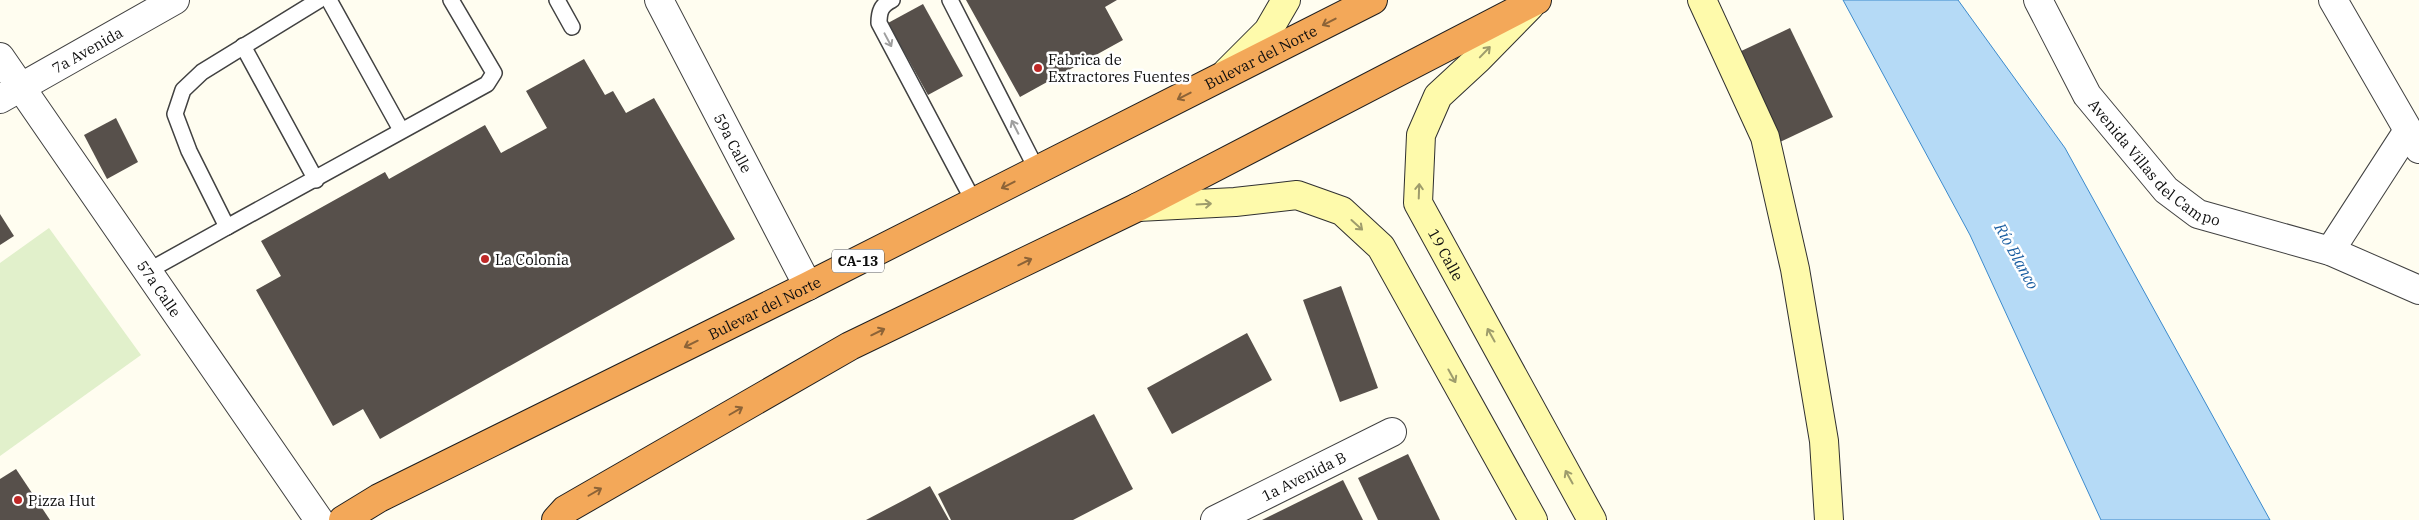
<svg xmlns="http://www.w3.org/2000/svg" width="2419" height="520" viewBox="0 0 2419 520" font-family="'IBM Plex Serif',serif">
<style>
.pitch{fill:#e1f0cb}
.water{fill:#b5daf6;stroke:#3c8acc}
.building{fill:#57504b}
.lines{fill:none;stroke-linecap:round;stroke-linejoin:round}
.lane-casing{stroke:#414141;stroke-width:18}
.street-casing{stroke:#414141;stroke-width:30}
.secondary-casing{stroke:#303030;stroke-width:30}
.highway-casing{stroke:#1f1f1f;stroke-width:30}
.lane{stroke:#fff;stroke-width:15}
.street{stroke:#fff;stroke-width:28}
.secondary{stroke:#fefaab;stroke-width:28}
.highway{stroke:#f3a859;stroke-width:28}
.oneway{stroke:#8c6337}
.oneway2{stroke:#9f9f9f}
.oneway3{stroke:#9e9c6c}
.poi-dot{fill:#be2827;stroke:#fff;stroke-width:2}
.labels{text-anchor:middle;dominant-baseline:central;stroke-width:5;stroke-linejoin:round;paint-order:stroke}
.shield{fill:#fff;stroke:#565656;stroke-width:1}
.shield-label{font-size:14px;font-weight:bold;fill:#0e0e0e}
.street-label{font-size:15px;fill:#0e0e0e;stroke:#fff}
.poi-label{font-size:15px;fill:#0e0e0e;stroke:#fff;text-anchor:start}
.water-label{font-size:16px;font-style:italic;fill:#185ca0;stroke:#fff}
</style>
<rect width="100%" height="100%" fill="#fffdf0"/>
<path class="pitch" d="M49 228 141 355 0 456V263Z"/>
<path class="water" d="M1843 0H1958L2065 148 2270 520H2101L1970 235Z"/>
<g class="building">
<path d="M966 0H1117L1105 7 1123 40 1020 97Z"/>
<path d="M923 4 963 76 928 95 888 23Z"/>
<path d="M1790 28 1833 117 1780 142 1737 53Z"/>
<path d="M584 59 605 95 613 91 626 113 654 98 735 239 380 439 363 409 333 426 256 290 281 276 261 241 385 172 389 179 485 125 501 153 547 128 526 91Z"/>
<path d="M116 118 138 162 107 179 84 135Z"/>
<path d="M0 214 14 236 0 245Z"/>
<path d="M1341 286 1378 388 1340 402 1303 300Z"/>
<path d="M1247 333 1272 380 1172 434 1147 388Z"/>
<path d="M1094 414 1133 489 1073 520H951L938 494Z"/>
<path d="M1408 454 1440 520H1378L1358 478Z"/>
<path d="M16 469 50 520H0V479Z"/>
<path d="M1343 480 1363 520H1262Z"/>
<path d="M930 486 949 520H866L906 499Z"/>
</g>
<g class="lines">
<defs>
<g id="lane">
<path d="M329 0 401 130"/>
<path d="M557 0 572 27"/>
<path d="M892 0C881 5 879 12 879 23L974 202"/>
<path d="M950 0 1037 170"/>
<path d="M243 46 316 180"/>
<path d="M227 227 487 84 494 73 451 0"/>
<path d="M148 271 227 227 189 151 175 114 183 90 202 72 319 0"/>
</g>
<g id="street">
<path id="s1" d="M659 0 808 286"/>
<path id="s2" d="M2038 0 2087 95 2166 190 2198 214 2330 251 2419 290"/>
<path d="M2333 0 2419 149"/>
<path id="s3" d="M0 57 319 520"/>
<path id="s4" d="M0 99 175 0"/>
<path d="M2330 251 2407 132"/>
<path id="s5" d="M1215 520 1392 432"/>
</g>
<g id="secondary">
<path d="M1702 0 1765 137 1795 269 1824 441 1829 520"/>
<path id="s6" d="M1530 6 1478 59 1438 96 1421 135 1418 203 1592 520"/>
<path d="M1227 72 1268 31 1286 0"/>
<path d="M1138 207 1235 202 1297 195 1342 211 1381 247 1533 520"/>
</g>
<g id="highway">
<path id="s7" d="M343 520 379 498 808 286 1373 0"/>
<path d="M556 520 565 510 850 346 1138 207 1537 0"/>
</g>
</defs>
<use href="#lane" class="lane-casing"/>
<use href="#street" class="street-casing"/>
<use href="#secondary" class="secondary-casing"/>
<use href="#highway" class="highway-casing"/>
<use href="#lane" class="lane"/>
<use href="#street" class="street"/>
<use href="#secondary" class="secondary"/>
<use href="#highway" class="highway"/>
</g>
<defs><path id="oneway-shaft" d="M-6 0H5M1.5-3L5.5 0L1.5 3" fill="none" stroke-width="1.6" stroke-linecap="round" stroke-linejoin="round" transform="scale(1.25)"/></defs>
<g class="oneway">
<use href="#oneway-shaft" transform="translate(1329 22) rotate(153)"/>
<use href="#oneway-shaft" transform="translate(1184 96) rotate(153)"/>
<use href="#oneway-shaft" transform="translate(1008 185) rotate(153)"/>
<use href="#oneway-shaft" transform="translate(1025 262) rotate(-26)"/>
<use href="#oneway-shaft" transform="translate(878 332) rotate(-26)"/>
<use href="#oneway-shaft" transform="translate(691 344) rotate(154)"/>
<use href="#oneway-shaft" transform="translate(736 411) rotate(-30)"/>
<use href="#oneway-shaft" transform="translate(595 492) rotate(-30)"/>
</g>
<g class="oneway2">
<use href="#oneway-shaft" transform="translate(888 40) rotate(62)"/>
<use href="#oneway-shaft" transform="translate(1015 127) rotate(-117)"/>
</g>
<g class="oneway3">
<use href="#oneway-shaft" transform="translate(1485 52) rotate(-46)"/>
<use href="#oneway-shaft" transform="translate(1419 191) rotate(-88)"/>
<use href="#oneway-shaft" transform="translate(1204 204) rotate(-3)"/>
<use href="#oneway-shaft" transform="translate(1357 225) rotate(42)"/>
<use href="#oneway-shaft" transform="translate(1491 335) rotate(-119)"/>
<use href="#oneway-shaft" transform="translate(1452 376) rotate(61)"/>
<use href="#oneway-shaft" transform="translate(1569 477) rotate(-119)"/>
</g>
<g class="poi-dot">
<circle cx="1038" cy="68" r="5"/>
<circle cx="485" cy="259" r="5"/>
<circle cx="18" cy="500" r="5"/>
</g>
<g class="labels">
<rect class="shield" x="832" y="249.5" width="52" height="23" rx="4"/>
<g class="shield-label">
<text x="858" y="261">CA-13</text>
</g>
<g class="street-label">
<text stroke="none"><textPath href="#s4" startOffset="100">7a Avenida</textPath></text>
<text stroke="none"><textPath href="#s7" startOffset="1028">Bulevar del Norte</textPath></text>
<text stroke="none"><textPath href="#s1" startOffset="161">59a Calle</textPath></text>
<text stroke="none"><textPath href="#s2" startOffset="204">Avenida Villas del Campo</textPath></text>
<text stroke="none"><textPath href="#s6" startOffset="298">19 Calle</textPath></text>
<text stroke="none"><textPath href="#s3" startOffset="281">57a Calle</textPath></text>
<text stroke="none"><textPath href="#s7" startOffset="472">Bulevar del Norte</textPath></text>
<text stroke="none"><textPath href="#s5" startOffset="99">1a Avenida B</textPath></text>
</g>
<g class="poi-label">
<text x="1048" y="59">Fabrica de<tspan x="1048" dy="17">Extractores Fuentes</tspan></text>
<text x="495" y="259">La Colonia</text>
<text x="28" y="500">Pizza Hut</text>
</g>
<g class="water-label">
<text transform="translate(2017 256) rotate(61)">Río Blanco</text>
</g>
</g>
</svg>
